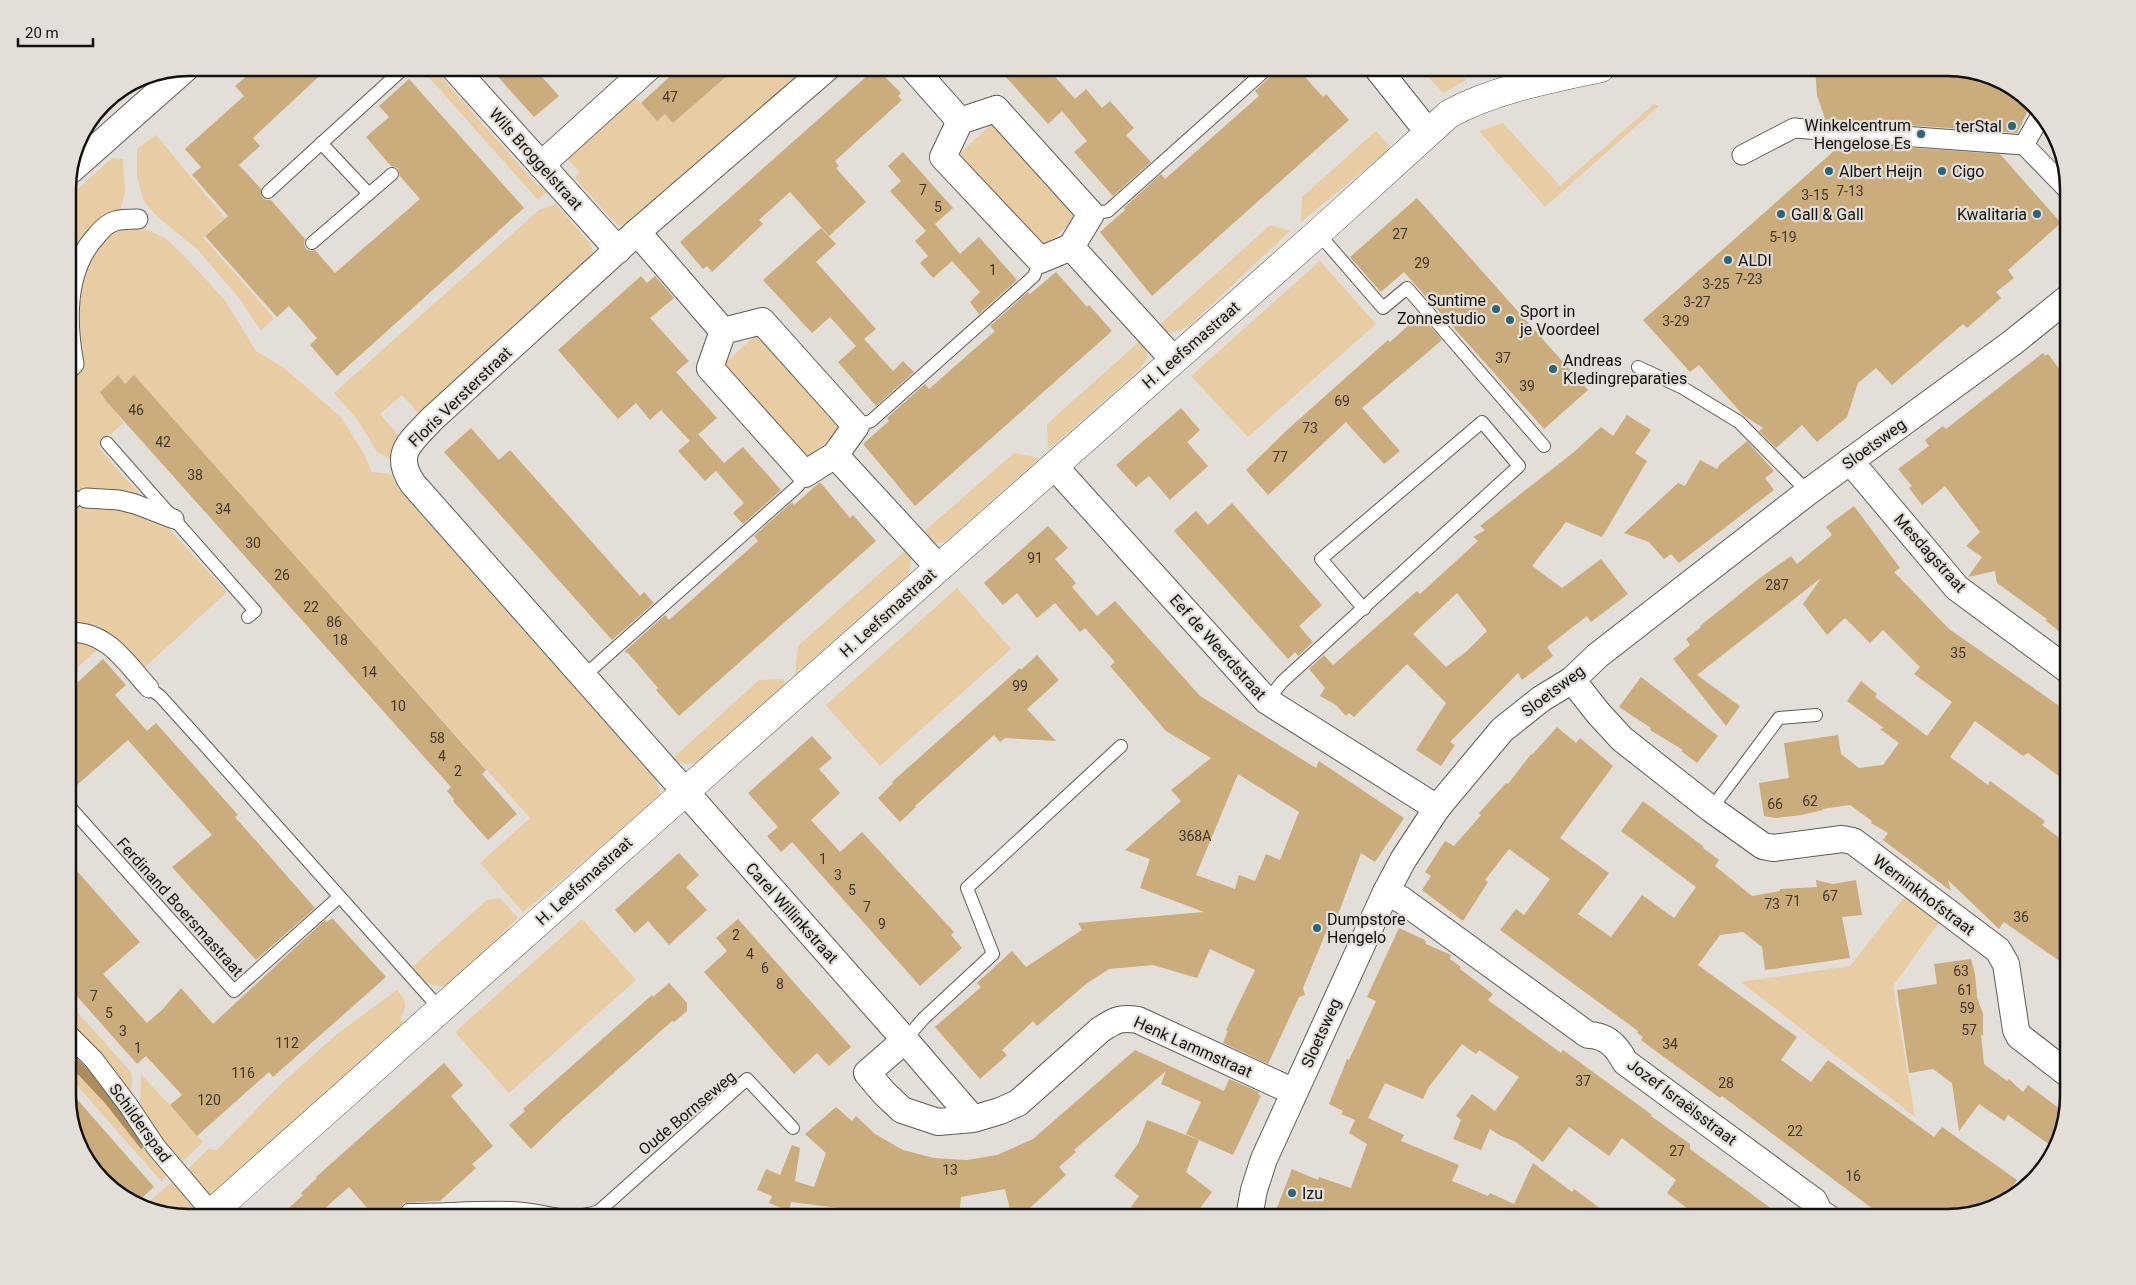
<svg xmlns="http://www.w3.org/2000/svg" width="2136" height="1285" viewBox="0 0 2136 1285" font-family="Roboto,sans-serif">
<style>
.green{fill:#e8cda4}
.water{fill:#ab8d5e}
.building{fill:#cbac7c;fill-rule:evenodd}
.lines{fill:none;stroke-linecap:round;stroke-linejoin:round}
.service-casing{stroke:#5f5b55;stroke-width:14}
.pedestrian-casing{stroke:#5f5b55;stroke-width:21}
.minor-casing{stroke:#5f5b55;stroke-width:28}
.tertiary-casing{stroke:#5f5b55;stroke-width:29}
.service{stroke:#fff;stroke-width:12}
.pedestrian{stroke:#fff;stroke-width:19}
.minor{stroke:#fff;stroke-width:26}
.tertiary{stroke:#fff;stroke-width:28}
.poi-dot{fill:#2a647d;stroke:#e3ded7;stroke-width:2}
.labels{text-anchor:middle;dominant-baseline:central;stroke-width:4.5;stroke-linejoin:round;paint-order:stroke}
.number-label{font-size:14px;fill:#41382a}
.poi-label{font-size:16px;fill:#13110f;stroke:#e3ded7;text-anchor:start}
.street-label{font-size:16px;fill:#13110f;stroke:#e3ded7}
.rim{fill:none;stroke:#13110f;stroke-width:2.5}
</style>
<rect width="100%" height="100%" fill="#e3ded7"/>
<g class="green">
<path d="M433 68 538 186 543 182 550 189 538 200 426 74Z"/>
<path d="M736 68H814L626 225H618L614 222 575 178 580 172 566 157 635 97 657 121 665 114 673 123Z"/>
<path d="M1429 68H1454L1466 80 1443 93 1424 72Z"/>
<path d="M1654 104 1659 106 1545 207 1479 131 1503 123 1560 186Z"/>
<path d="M996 120 1081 213 1042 249 957 156Z"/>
<path d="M1376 131 1391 148 1301 222 1302 197Z"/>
<path d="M156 135 225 218 203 237 274 318 261 331 239 298 197 249 159 218 144 202 137 176V149Z"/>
<path d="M112 158 123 159 125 193 121 207 138 226 165 238 184 256 224 299 256 351 284 368 341 417 364 454 372 472 391 474 398 488 656 780 661 797 523 912 480 863 530 818 134 376 125 384 117 376 100 392 124 423 102 441 99 448 144 499 68 492V198Z"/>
<path d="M556 204 591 245 593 251 589 260 421 416 402 395 380 414 399 436 392 460 377 452 357 419 334 393 539 210Z"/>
<path d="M1270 225 1290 231 1192 323C1179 332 1170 336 1157 327Z"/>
<path d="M1320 261 1376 324 1248 437 1191 376Z"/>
<path d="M759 332 844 425 805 461 720 368Z"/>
<path d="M1141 340 1148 356 1141 368 1048 450 1047 424Z"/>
<path d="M1014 453 1040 458 945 542 933 543 920 535Z"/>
<path d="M94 503 159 518 227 592 144 668 123 648 114 637 86 625 68 623V505Z"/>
<path d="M906 550 911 557 909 575 795 674 798 646Z"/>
<path d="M957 588 1011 649 880 766 826 705Z"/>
<path d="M74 636 98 649 68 676V637Z"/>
<path d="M783 679 786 684 699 761C689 766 681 765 673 758L759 680Z"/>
<path d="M1906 895 1940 921 1893 986 1915 1117 1741 982 1850 966Z"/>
<path d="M500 898 518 918 450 984C433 991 422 979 410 969L487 900Z"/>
<path d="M582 919 636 980 509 1093 455 1032Z"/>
<path d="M397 990C407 1003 408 1004 400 1019L405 1023 208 1199 185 1172 208 1149 217 1150 281 1084 337 1034Z"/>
<path d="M68 1002 131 1072 132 1082 131 1093 68 1027Z"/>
<path d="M80 1055 170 1173 161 1181 68 1075V1067Z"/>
<path d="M141 1074 203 1142 179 1165 140 1107Z"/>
<path d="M175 1179 198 1208 188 1217 145 1205Z"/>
</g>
<path class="water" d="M68 1050C96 1076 129 1111 143 1148L141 1149 105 1103 69 1065Z"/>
<g class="building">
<path d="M256 68H328L253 138 260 146 239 165 261 189 262 197 266 200H271L305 239 304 244 306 249 310 251 315 250 335 273 420 199 400 176 398 168 391 166 366 137 389 117 379 106 409 79 524 208 337 376 310 345 317 338 289 306 277 317 205 236 228 216 192 175 201 167 185 149 244 96 235 86Z"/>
<path d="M490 68H534L559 96 534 117Z"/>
<path d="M679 68H736L673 123 665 114 657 121 641 103Z"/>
<path d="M876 68 901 93 898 96 902 100 835 161 839 166 836 168 866 202 829 236 790 192 759 220 763 224 712 272 707 266 703 269 680 242Z"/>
<path d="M998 68H1047L1075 99 1086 89 1102 108 1110 101 1134 128 1126 135 1151 162 1113 196 1074 152 1087 141 1062 111 1048 124Z"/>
<path d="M1234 68H1256L1244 79Z"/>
<path d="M1276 68H1297L1323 97 1326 94 1349 120 1152 296 1100 232 1125 210 1124 208 1161 174 1165 179 1259 96 1255 91 1273 74Z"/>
<path d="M1815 68H1946L2008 84 2030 106 2017 133 1825 119 1817 95Z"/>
<path d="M1843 143 2000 154 2061 223 2008 270 2014 278 1996 292 2001 298 1967 328 1963 324 1892 385 1876 368 1858 383 1847 417 1817 442 1802 425 1776 448 1759 431 1763 428 1743 415 1699 365 1690 372 1643 320Z"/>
<path d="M903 152 953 208 935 224 960 254 979 237 1017 280 979 314 970 302 980 292 952 261 933 278 920 263 928 256 915 241 926 231 890 191 901 181 888 166Z"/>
<path d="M1417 198 1588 390 1544 429 1404 272 1381 292 1350 257Z"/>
<path d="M821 228 836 244 816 262 876 329 864 339 893 371 903 361 914 372 876 406 838 362 856 346 830 317 812 333 763 280Z"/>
<path d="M1056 272 1087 307 1089 305 1112 331 915 506 863 444 889 421 887 418 925 384 929 389 995 331 990 326 1028 292 1030 294Z"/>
<path d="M641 276 647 283 655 276 674 298 650 318 689 361 676 372 717 418 695 437 698 434 724 463 743 447 781 490 743 524 733 513 744 503 716 471 705 481 678 451 690 441 661 410 650 420 636 403 618 419 558 350Z"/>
<path d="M1420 315 1442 340 1362 408 1400 451 1384 464 1346 422 1268 495 1246 470 1286 431 1388 340 1390 342Z"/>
<path d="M2043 353 2045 356 2048 354 2068 380V638L2046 621 2047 619 1997 583 1995 571 1968 577 1982 557 1966 546 1980 532 1945 486 1922 505 1909 488 1912 486 1898 469 1929 446 1925 440 1943 426 1946 429Z"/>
<path d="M118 375 125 384 134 375 486 770 482 774 517 814 488 840 453 801 454 799 447 791 451 787 106 401 100 392Z"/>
<path d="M1181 408 1200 430 1187 442 1208 466 1170 500 1149 476 1136 487 1116 465Z"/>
<path d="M1627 415 1651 430 1635 453 1647 461 1602 537 1566 522 1532 566 1562 588 1601 559 1628 594 1591 622 1587 616 1547 647 1553 656 1522 680 1518 673 1450 742 1455 745 1441 766 1416 750 1446 703 1407 664 1354 717 1349 713 1346 716 1336 705 1320 696 1325 688 1309 669 1324 655 1333 665 1417 591 1420 594 1478 541 1473 537 1485 530 1480 526 1574 452 1601 427 1613 436ZM1457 593 1487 631 1467 651 1446 667 1413 634Z"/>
<path d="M471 428 499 460 510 450 640 596 644 592 654 603 612 640 444 452Z"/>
<path d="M1747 441 1774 471 1765 478 1774 490 1679 563 1671 554 1664 559 1649 542 1624 533 1678 483 1685 486 1700 460 1717 469 1720 464Z"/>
<path d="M820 482 850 518 853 515 876 541 679 716 656 690 658 688 628 653 624 652 665 615 669 620 758 541 754 536 792 502 794 505Z"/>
<path d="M1232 503 1322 605 1299 626 1313 642 1298 656 1295 652 1288 659 1174 531 1196 511 1208 525Z"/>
<path d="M1854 506 1900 568 1894 572 1949 629 2068 712V766L2060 777 2028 753 2023 756 1975 721 1950 757 1988 785 1990 781 2045 821 2042 825 2068 844V967L2004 922 1999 929 1948 880 1951 891 1883 840 1888 833 1871 823 1872 821 1850 805 1822 809 1823 810 1801 815 1776 818 1764 816 1759 783 1789 778 1784 743 1838 735 1841 754 1859 768 1883 765 1899 743 1880 729 1884 728 1847 701 1861 681 1877 694 1875 697 1927 736 1952 702 1914 674 1920 667 1883 630 1870 643 1845 618 1827 635 1803 604 1821 578 1697 675 1740 706 1726 726 1673 659 1690 645 1686 639 1701 627 1700 626 1760 578 1791 556 1797 564 1832 535 1826 527Z"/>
<path d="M1048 526 1068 548 1055 559 1076 583 1072 587 1097 616 1115 601 1200 696 1316 768 1319 761 1404 818 1375 862 1361 853 1337 917 1333 915 1303 988 1305 995 1299 997 1268 1064 1223 1043 1228 1031 1226 1030 1255 970 1210 949 1197 978 1153 965 1109 969 1086 984 1037 1026 1033 1021 1002 1050 1007 1055 980 1079 935 1027 981 987 977 983 1012 951 1026 967 1082 930 1078 923 1204 912 1140 888 1150 859 1125 850 1181 801 1171 790 1211 758 1166 731 1110 666 1115 662 1085 628 1080 632 1055 603 1037 618 1017 593 1003 605 984 583ZM1238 774 1299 812 1280 860 1266 854 1255 881 1239 875 1235 889 1196 875Z"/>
<path d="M1037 655 1059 680 1027 709 1056 741 1005 738 1000 742 994 735 915 806 916 807 900 822 878 798 893 783 892 782 1011 676 1020 668 1021 670Z"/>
<path d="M103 659 126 685 115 695 147 731 156 723 238 815 235 817 315 908 256 960 172 867 212 835 128 740 68 793V691Z"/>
<path d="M1641 677 1718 736 1697 763 1681 751 1683 750 1650 730 1651 728 1619 707Z"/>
<path d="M1557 727 1576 743 1580 738 1613 766 1560 838 1609 873 1578 914 1611 937 1642 895 1674 918 1696 887 1621 831 1643 801 1704 847 1703 848 1719 860 1715 866 1752 896 1780 891V889L1817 887 1816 880 1833 884 1856 880 1862 915 1842 917 1850 958 1765 970 1762 947 1743 932 1720 935 1698 965 1797 1037 1781 1060 1811 1082 1828 1060 1934 1137 1942 1127 2017 1180 2009 1192 2013 1195 2007 1201 1947 1218H1885L1722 1096 1720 1098 1653 1049 1641 1040 1643 1037 1637 1033 1638 1031 1500 930 1516 909 1524 915 1550 879 1509 849 1485 880 1488 882 1463 921 1422 890 1431 876 1425 872 1445 841 1454 846 1481 815 1479 813 1506 783 1508 784 1531 754 1532 755Z"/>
<path d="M812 736 832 758 819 769 840 793 811 820 840 852 862 832 954 932 951 935 962 948 920 986 792 842 781 852 767 836 778 827 748 793Z"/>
<path d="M679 853 699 875 686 887 707 910 669 945 648 921 635 933 615 910Z"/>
<path d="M68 861 140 942 103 974 147 1023 162 1010 181 988 213 1024 325 920 327 922 332 918 386 977 273 1077 269 1072 197 1136 170 1105 182 1095 146 1056 137 1064 68 986Z"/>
<path d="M738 919 851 1047 829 1066 817 1053 794 1074 704 972 727 951 716 938Z"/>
<path d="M1399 928 1425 940 1426 944 1451 955 1450 959 1461 967 1460 969 1493 994 1488 1000 1561 1053 1563 1050 1652 1115 1651 1116 1690 1144V1149L1784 1218H1700L1667 1193 1676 1180 1622 1138 1609 1156 1569 1127 1543 1162 1516 1142 1499 1135 1490 1129 1481 1150 1453 1139 1461 1120 1456 1116 1472 1094 1495 1111 1519 1077 1479 1050 1476 1054 1462 1044 1428 1088 1423 1099 1385 1083 1368 1118 1404 1135 1401 1141 1459 1165 1452 1181 1488 1196 1490 1193 1514 1204 1533 1163 1572 1192 1574 1189 1613 1218H1273L1292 1169 1318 1180 1319 1177 1351 1188 1367 1144 1349 1133 1355 1120 1341 1114 1343 1111 1329 1104 1347 1059 1349 1060 1376 1001 1367 997Z"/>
<path d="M1971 959 1975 974 1977 997 1983 1014V1035H1981L1984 1064 2007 1081 2009 1079 2023 1092 2028 1085 2064 1112 2054 1148 2008 1115 2004 1121 1979 1104 1959 1131 1952 1083 1933 1069 1909 1073 1897 990 1937 984 1934 964Z"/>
<path d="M669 983 687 1003V1011L674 1022 672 1021 562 1119 531 1149 509 1125 525 1111 523 1109 582 1057 652 995 653 997Z"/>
<path d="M1135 1050 1224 1091 1229 1079 1259 1092 1258 1094 1261 1096 1233 1155 1186 1134 1201 1102 1161 1084 1166 1071 1074 1150 1076 1152 1059 1167 1066 1175 1019 1218H1012L1005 1189 961 1197 959 1218H839V1208L791 1202 789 1211 769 1203 772 1196 757 1190 766 1169 780 1175 792 1145 800 1148 795 1181 814 1187 826 1153 805 1134 836 1107 852 1121 856 1116 875 1134 903 1150 934 1158 967 1160 997 1155 1033 1139Z"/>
<path d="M444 1063 463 1085 451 1096 493 1146 472 1164 476 1168 440 1201 403 1203 400 1211 405 1218H376L349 1187 314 1218H278L303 1195 301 1193 317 1178 316 1177Z"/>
<path d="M68 1089 154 1187 136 1203 128 1201 84 1157 68 1103Z"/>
<path d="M1147 1120 1199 1140 1186 1172 1212 1192 1193 1218H1146L1131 1207 1139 1196 1114 1176 1138 1144Z"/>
</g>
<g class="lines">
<defs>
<g id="service">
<path d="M321 143 369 194"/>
<path d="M268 192 404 68"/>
<path d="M1091 214 1108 211 1268 68"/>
<path d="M1318 233 1383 308 1407 288 1544 446"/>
<path d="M312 243 392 174"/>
<path d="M1638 367 1683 388 1739 422 1808 492"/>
<path d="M856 426 871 421 1034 276 1040 260"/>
<path d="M107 443 255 611 248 617"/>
<path d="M584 676 798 486 805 474"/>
<path d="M149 688 160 696 208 749 441 1010"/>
<path d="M1267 701 1282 682 1519 466 1482 422 1321 559 1364 609"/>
<path d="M68 805 234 991 339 897"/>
<path d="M1711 809 1779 718 1816 715"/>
<path d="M905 1040 923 1019 993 954 967 888 1121 746"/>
<path d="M408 1210C442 1210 477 1207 512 1208 546 1209 564 1223 599 1211L747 1079 793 1128"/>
</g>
<g id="pedestrian">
<path d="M2024 145 2040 117"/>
<path d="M1742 155 1794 128 2024 145 2068 190"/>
<path d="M68 370 74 364C66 321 65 269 97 235 101 230 108 223 115 221 122 219 130 219 138 219"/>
<path d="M86 498 119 500 135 504 174 519"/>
<path d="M68 499H72"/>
<path d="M68 632C108 631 125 662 149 688"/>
<path d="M68 1034 94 1060 128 1105 156 1147 212 1213"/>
</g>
<g id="minor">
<path d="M454 68 618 250"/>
<path d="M827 68 637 232 432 419C411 442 392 453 413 484L905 1040"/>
<path d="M913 68 960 121"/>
<path d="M1377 68 1428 132"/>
<path d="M996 109 1091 214 1071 247 1040 260 943 157 960 121Z"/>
<path d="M541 165 648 68"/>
<path d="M71 170 186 68"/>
<path d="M637 232 723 331"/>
<path d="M1071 247 1174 360"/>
<path d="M762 321 856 426 835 455 805 474 710 368 723 331Z"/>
<path d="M835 455 939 568"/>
<path d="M1850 461 1957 588 2068 670"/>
<path d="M1054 466 1267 701 1437 808"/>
<path d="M1572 680 1599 714 1622 739 1711 809 1763 846 1773 848 1842 839 1853 841 1998 950 2006 964 2016 1030 2019 1036 2068 1074"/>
<path d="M1386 892 1402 900 1588 1035C1606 1035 1617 1046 1625 1062L1814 1201 1819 1212 1827 1217"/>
<path d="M973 1119 905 1040 867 1073 884 1093 902 1110 938 1122 973 1119 1000 1111 1018 1103 1100 1030C1115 1020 1120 1017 1138 1020L1294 1092"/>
<path d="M1249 1217 1254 1190 1264 1159 1386 892 1403 860 1437 808 1502 730 1541 699 1572 680 1597 656 1808 492 2012 343 2068 298"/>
</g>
<path id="tertiary" d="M207 1217 686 791 1318 233 1449 114C1494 89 1551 79 1601 68"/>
</defs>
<use href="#service" class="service-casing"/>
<use href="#pedestrian" class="pedestrian-casing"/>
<use href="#minor" class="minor-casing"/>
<use href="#tertiary" class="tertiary-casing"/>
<use href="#service" class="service"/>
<use href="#pedestrian" class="pedestrian"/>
<use href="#minor" class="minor"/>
<use href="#tertiary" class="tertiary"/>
</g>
<g class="poi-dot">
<circle cx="2012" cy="126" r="5"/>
<circle cx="1921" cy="134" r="5"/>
<circle cx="1829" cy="171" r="5"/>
<circle cx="1942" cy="171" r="5"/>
<circle cx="1781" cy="214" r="5"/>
<circle cx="2037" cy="214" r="5"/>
<circle cx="1728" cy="260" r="5"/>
<circle cx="1496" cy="309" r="5"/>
<circle cx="1510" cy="320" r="5"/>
<circle cx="1553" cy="369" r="5"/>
<circle cx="1317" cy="928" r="5"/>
<circle cx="1292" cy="1193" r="5"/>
</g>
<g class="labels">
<g class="number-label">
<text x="670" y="97">47</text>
<text x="923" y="190">7</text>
<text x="1850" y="191">7-13</text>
<text x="1815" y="195">3-15</text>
<text x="938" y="207">5</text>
<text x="1400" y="234">27</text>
<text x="1783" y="237">5-19</text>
<text x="1422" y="263">29</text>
<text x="993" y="270">1</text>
<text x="1749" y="279">7-23</text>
<text x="1716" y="284">3-25</text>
<text x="1697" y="302">3-27</text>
<text x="1676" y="321">3-29</text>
<text x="1503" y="358">37</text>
<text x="1527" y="386">39</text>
<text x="1342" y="401">69</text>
<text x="136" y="410">46</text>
<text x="1310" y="428">73</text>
<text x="163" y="442">42</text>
<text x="1280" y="457">77</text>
<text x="195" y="475">38</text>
<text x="223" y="509">34</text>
<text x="253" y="543">30</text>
<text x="1035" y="558">91</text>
<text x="282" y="575">26</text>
<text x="1777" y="585">287</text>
<text x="311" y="607">22</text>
<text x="334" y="622">86</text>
<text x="340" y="640">18</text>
<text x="1958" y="653">35</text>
<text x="369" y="672">14</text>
<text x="1020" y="686">99</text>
<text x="398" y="706">10</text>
<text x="437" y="738">58</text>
<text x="442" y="756">4</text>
<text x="458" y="771">2</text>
<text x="1810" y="801">62</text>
<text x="1775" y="804">66</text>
<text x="1195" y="836">368A</text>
<text x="823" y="859">1</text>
<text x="838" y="875">3</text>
<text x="852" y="890">5</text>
<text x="1830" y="896">67</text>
<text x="1793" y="901">71</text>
<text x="1772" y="904">73</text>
<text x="867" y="907">7</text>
<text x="2021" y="917">36</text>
<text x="882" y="924">9</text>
<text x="736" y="935">2</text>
<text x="750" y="954">4</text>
<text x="765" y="968">6</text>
<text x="1961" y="971">63</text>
<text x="780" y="984">8</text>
<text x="1965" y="990">61</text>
<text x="94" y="996">7</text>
<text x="1967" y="1008">59</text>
<text x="109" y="1013">5</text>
<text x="1969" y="1030">57</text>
<text x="123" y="1031">3</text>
<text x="287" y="1043">112</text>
<text x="1670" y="1044">34</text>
<text x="138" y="1048">1</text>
<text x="243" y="1073">116</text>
<text x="1583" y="1081">37</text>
<text x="1726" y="1083">28</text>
<text x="209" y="1100">120</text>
<text x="1795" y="1131">22</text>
<text x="1677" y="1151">27</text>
<text x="950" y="1170">13</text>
<text x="1853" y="1176">16</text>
</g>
<g class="poi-label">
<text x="1911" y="125" text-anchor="end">Winkelcentrum<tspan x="1911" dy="18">Hengelose Es</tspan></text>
<text x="2002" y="126" text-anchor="end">terStal</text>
<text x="1839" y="171">Albert Heijn</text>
<text x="1952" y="171">Cigo</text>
<text x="1791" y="214">Gall &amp; Gall</text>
<text x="2027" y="214" text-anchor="end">Kwalitaria</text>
<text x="1738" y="260">ALDI</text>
<text x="1486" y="300" text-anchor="end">Suntime<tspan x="1486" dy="18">Zonnestudio</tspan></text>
<text x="1520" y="311">Sport in<tspan x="1520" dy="18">je Voordeel</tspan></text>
<text x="1563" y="360">Andreas<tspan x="1563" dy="18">Kledingreparaties</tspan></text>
<text x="1327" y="919">Dumpstore<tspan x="1327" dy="18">Hengelo</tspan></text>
<text x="1302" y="1193">Izu</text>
</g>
<g class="street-label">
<text transform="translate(536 159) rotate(48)">Wils Broggelstraat</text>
<text transform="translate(1191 345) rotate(-41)">H. Leefsmastraat</text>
<text transform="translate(460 397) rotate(-44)">Floris Versterstraat</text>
<text transform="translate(1874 444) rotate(-36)">Sloetsweg</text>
<text transform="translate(1930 553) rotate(48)">Mesdagstraat</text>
<text transform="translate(888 613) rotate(-42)">H. Leefsmastraat</text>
<text transform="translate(1218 647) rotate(48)">Eef de Weerdstraat</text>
<text transform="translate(1553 691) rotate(-37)">Sloetsweg</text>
<text transform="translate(584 881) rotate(-42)">H. Leefsmastraat</text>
<text transform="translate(1924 895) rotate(37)">Werninkhofstraat</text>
<text transform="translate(180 907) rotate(48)">Ferdinand Boersmastraat</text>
<text transform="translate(792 913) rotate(48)">Carel Willinkstraat</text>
<text transform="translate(1321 1033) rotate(-66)">Sloetsweg</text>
<text transform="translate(1193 1047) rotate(24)">Henk Lammstraat</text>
<text transform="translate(1682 1102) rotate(37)">Jozef Israëlsstraat</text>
<text transform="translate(687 1113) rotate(-40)">Oude Bornseweg</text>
<text transform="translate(140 1123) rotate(54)">Schilderspad</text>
</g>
</g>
<path d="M0 0H2136V1285H0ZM189 76H1947A113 113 0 0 1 2060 189V1096A113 113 0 0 1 1947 1209H189A113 113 0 0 1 76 1096V189A113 113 0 0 1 189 76Z" fill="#e3ded7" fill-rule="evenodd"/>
<path class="rim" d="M189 76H1947A113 113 0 0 1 2060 189V1096A113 113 0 0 1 1947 1209H189A113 113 0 0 1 76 1096V189A113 113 0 0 1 189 76Z"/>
<path d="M18 38v8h75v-8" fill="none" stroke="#13110f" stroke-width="2.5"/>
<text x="25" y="38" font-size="15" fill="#13110f" stroke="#e3ded7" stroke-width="4" paint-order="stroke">20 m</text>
</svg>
